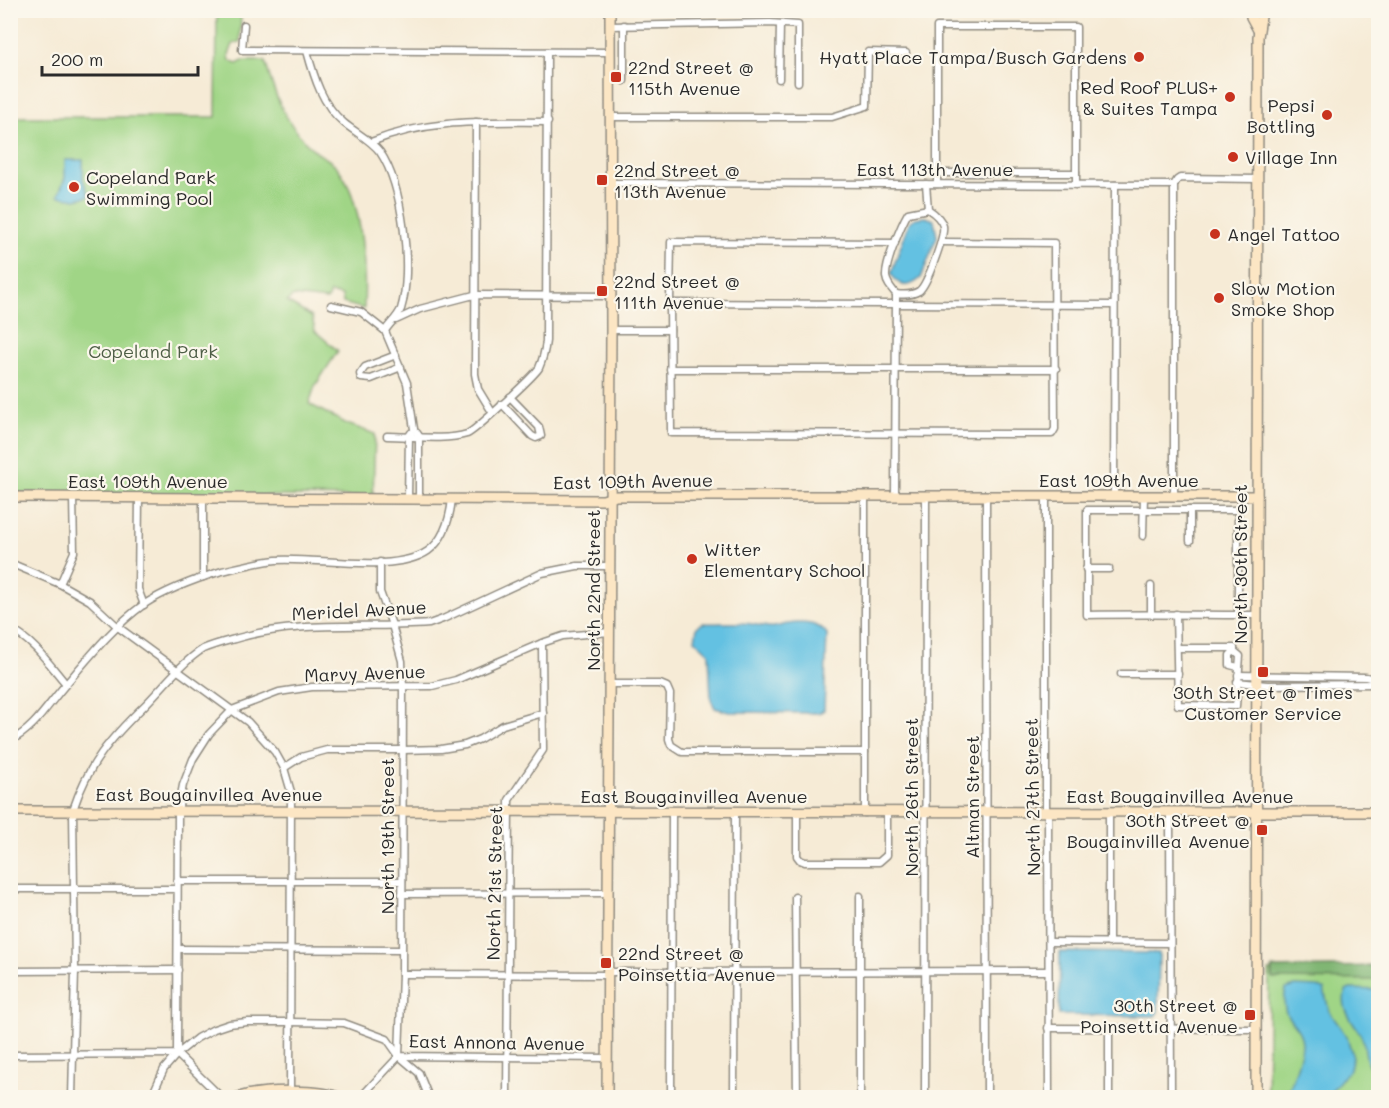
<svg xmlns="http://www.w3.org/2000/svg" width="1389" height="1108" viewBox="0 0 1389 1108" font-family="Mali,sans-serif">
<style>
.green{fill:#a0d586;stroke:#668058;stroke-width:1.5}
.forest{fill:#80b673;stroke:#56704f;stroke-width:1.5}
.water{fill:#63c1e2;stroke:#477686;stroke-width:1.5}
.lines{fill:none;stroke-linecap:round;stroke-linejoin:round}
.street-casing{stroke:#908b80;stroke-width:9}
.secondary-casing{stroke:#908b80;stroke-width:12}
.street{stroke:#fff;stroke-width:6}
.secondary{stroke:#fce6c4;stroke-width:9}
.poi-dot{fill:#c8321e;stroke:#fbf7ec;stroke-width:2}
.labels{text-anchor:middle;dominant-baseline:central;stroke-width:4.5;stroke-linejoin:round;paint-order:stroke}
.poi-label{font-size:18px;fill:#2b2b2b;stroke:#fbf7ec;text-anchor:start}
.street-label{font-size:18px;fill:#2b2b2b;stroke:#fbf7ec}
.park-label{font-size:18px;fill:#4e5e46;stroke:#fbf7ec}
</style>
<rect width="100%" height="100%" fill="#fbf7ec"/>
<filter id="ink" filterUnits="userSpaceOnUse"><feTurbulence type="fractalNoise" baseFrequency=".0167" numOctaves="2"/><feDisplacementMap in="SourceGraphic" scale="12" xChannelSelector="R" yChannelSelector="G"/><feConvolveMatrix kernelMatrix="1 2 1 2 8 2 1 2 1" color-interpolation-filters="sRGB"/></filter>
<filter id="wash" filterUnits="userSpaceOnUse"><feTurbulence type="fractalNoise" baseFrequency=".008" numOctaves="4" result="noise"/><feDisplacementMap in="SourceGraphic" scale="24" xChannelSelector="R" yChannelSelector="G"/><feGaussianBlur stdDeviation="1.35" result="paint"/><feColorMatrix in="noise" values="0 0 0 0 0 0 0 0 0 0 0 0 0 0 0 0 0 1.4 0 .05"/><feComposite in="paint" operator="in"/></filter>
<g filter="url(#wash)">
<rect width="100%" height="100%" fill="#f6ebd6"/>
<g class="green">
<path d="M217 12H241L240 42 233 44 229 55 230 61 237 64 243 61H265C275 97 285 125 315 151 322 157 332 160 337 167 363 198 366 270 364 309L343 303 342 296 330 293 327 300 293 296 287 302 312 317 315 331 338 351 315 386 309 404 347 424 375 434 373 497 11 493V117H216Z"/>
<path d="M1269 971H1378V1097L1267 1098Z"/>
</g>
<path class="forest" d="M1378 966V980L1272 979V968Z"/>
<g class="water">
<path d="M65 160H83V179L89 196 76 199 58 196 65 178Z"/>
<path d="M926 217 934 220 937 237 921 278C908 289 899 288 891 273L893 268 909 223 915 218Z"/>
<path d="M703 623C716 624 728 622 741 623 751 623 760 626 769 627 776 628 781 625 788 624 802 622 819 623 827 634L824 710 819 713 729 712 715 708 711 700 709 653 695 640 697 627Z"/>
<path d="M1060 952 1159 953 1158 1012 1155 1016 1059 1015Z"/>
<path d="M1295 986 1317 987 1324 989 1329 1011 1347 1037 1353 1057 1350 1069 1326 1097H1287C1291 1083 1303 1056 1302 1042 1300 1020 1278 1023 1286 989Z"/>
<path d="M1350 989 1378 990V1074C1362 1067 1368 1049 1361 1036 1354 1023 1339 1008 1346 991Z"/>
</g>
</g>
<g filter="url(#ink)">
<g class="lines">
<defs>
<g id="street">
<path d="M244 25 242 50 610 52"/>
<path d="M624 25V81"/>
<path d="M610 26 770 23 798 25V82"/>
<path d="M307 51C314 77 322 105 344 123 356 133 370 139 380 152 403 186 413 270 401 309 397 318 390 323 385 331L407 383 414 429"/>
<path d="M779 79 780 24"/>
<path d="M611 117H832L867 106 868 52 906 53"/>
<path d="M476 122 475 374 478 389 492 412"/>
<path d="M371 142C430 118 485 122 548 122"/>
<path d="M937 173H1076"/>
<path d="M609 183 1174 185 1177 180 1180 178 1258 179"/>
<path d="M937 184V27H1076V185"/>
<path d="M895 243 671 242 670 303 671 433 1052 434 1055 429 1054 243 941 242"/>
<path d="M896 294C903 295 912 295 919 291 927 285 945 236 943 226 941 218 934 213 928 209L926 184"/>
<path d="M670 303 1114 305"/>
<path d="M331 305 361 312 385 331"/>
<path d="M396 320 420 309 474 295 611 296"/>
<path d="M611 330H670"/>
<path d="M396 355 365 367 360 374 361 378 371 379 401 367"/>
<path d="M670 369H1056"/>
<path d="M502 404 532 436 536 438 541 436 539 427 510 397"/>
<path d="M417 433 419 436V498"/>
<path d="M387 436C410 436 445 441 467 434 475 431 534 376 539 368 543 359 545 350 546 341L547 52"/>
<path d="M895 495 896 294C891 288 887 284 886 277 885 264 901 225 908 213L928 209"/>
<path d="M1114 496 1115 185"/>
<path d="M1174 496V185"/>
<path d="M986 497 987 1098"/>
<path d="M1046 497V812L1048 817 1049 1098"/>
<path d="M139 498 138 589 144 605"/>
<path d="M408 498 409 436 411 433"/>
<path d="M1190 510V541"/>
<path d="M1143 536 1144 496"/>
<path d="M10 563 60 584 90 601 118 627 248 722 275 752 284 768 291 792 290 1092"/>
<path d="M1086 569H1109"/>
<path d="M203 577V498"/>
<path d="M60 584 74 552 73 497"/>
<path d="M1151 586V614"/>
<path d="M1176 614 1178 705 1236 706 1240 656 1234 651V648H1177"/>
<path d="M1238 615V510H1087V615C1143 614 1200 615 1256 615"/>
<path d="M10 629C33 640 50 665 66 684"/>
<path d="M1234 651 1230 655V665L1238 667"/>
<path d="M1121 674H1178"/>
<path d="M1238 675 1366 677 1378 680"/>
<path d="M1237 682 1267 685 1378 684"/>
<path d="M609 684H660L667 687 670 694 669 739 671 745 682 752H865"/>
<path d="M10 741C36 728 48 704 67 683 90 656 114 626 143 605 166 590 196 579 222 571 239 567 258 562 276 560 316 557 395 574 428 551 445 539 450 518 452 499"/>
<path d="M284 768 301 757 327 750H403L441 749 465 745 480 739 503 725 543 713"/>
<path d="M797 812V856L800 860 805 862H879L887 855V813"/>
<path d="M865 813V495"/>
<path d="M1170 813 1171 1098"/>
<path d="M177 881H402"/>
<path d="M10 889H177"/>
<path d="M402 894 608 893"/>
<path d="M860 896V1098"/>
<path d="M795 897 797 1098"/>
<path d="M1049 942 1170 943"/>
<path d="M1109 943V813"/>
<path d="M179 949 401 950"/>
<path d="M10 971 178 970"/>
<path d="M607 972 1048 971"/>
<path d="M402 974 607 975"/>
<path d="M1048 1028 1256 1029"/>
<path d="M177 1054 222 1098"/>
<path d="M10 1055 177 1054 197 1038 214 1029 229 1024 247 1022H290L344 1023 387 1039 399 1056 607 1058"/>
<path d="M399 1056 419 1073 429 1098"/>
<path d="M72 1098 75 970 73 810C88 764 110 739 144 706 162 688 182 662 203 649 214 644 227 641 238 638 301 620 365 629 429 624L443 619 542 573 577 566H610"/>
<path d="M151 1098 164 1069 177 1054 178 811 183 785 193 759 209 734 232 710 279 692 312 687 432 686 456 680 542 643 563 636 610 632"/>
<path d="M360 1098 399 1056 402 974 403 687 402 661 392 625 380 592V562"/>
<path d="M507 1098 509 800 543 750 542 643"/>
<path d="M671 1098 672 813"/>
<path d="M734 1098 735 813"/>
<path d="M925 1098 926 496"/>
<path d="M1109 1098V1029"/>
</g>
<g id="secondary">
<path d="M1252 10 1251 17 1258 30"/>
<path d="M10 497 603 500 616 496H1257"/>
<path d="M10 811 1378 812"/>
<path d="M236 1098C258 1090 318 1088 340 1098"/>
<path d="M607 1098 611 330 610 10"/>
<path d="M1256 1098 1258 37 1262 10"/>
</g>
</defs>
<use href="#street" class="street-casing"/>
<use href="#secondary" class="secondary-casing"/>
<use href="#street" class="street"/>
<use href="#secondary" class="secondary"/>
</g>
</g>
<g class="poi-dot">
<circle cx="1139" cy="57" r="6"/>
<rect x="610" y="71" width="12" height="12" rx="3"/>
<circle cx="1230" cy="97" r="6"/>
<circle cx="1327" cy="115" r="6"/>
<circle cx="1233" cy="157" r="6"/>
<rect x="596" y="174" width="12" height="12" rx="3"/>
<circle cx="74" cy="187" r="6"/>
<circle cx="1215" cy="234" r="6"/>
<rect x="596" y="285" width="12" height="12" rx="3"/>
<circle cx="1219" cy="298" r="6"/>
<circle cx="692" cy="559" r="6"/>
<rect x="1257" y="666" width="12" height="12" rx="3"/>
<rect x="1256" y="824" width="12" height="12" rx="3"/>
<rect x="600" y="957" width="12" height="12" rx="3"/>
<rect x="1244" y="1009" width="12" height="12" rx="3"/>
</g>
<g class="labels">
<g class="poi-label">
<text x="1127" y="57" text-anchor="end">Hyatt Place Tampa/Busch Gardens</text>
<text x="628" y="67">22nd Street @<tspan x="628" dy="21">115th Avenue</tspan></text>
<text x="1218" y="87" text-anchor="end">Red Roof PLUS+<tspan x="1218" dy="21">&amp; Suites Tampa</tspan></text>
<text x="1315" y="105" text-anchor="end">Pepsi<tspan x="1315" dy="21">Bottling</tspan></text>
<text x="1245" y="157">Village Inn</text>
<text x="614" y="170">22nd Street @<tspan x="614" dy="21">113th Avenue</tspan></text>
<text x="86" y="177">Copeland Park<tspan x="86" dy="21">Swimming Pool</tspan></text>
<text x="1227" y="234">Angel Tattoo</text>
<text x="614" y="281">22nd Street @<tspan x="614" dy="21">111th Avenue</tspan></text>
<text x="1231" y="288">Slow Motion<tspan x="1231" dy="21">Smoke Shop</tspan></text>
<text x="704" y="549">Witter<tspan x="704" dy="21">Elementary School</tspan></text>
<text x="1263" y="692" text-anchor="middle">30th Street @ Times<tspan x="1263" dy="21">Customer Service</tspan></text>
<text x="1250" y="820" text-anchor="end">30th Street @<tspan x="1250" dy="21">Bougainvillea Avenue</tspan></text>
<text x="618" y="953">22nd Street @<tspan x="618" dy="21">Poinsettia Avenue</tspan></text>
<text x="1238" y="1005" text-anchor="end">30th Street @<tspan x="1238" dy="21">Poinsettia Avenue</tspan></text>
</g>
<g class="street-label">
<text x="935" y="169">East 113th Avenue</text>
<text x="1119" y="480">East 109th Avenue</text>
<text x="148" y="481">East 109th Avenue</text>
<text transform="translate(633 481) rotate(-1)">East 109th Avenue</text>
<text transform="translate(1240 564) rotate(-90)">North 30th Street</text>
<text transform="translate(593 590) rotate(-90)">North 22nd Street</text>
<text transform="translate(359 610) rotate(-3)">Meridel Avenue</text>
<text transform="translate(365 673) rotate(-2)">Marvy Avenue</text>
<text x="209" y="794">East Bougainvillea Avenue</text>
<text x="694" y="796">East Bougainvillea Avenue</text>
<text x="1180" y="796">East Bougainvillea Avenue</text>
<text transform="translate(911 797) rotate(-90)">North 26th Street</text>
<text transform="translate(972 797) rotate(-90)">Altman Street</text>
<text transform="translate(1032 797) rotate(-91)">North 27th Street</text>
<text transform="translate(387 836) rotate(-90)">North 19th Street</text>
<text transform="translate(494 883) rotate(-89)">North 21st Street</text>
<text transform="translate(497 1042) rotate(1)">East Annona Avenue</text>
</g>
<g class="park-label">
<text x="153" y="351">Copeland Park</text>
</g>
</g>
<rect width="1389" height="1108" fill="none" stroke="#fbf7ec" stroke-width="36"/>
<path d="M42 66v9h156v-9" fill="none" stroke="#2b2b2b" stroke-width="3"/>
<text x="51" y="66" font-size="18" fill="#2b2b2b" stroke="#fbf7ec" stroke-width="4.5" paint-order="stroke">200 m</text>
</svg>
